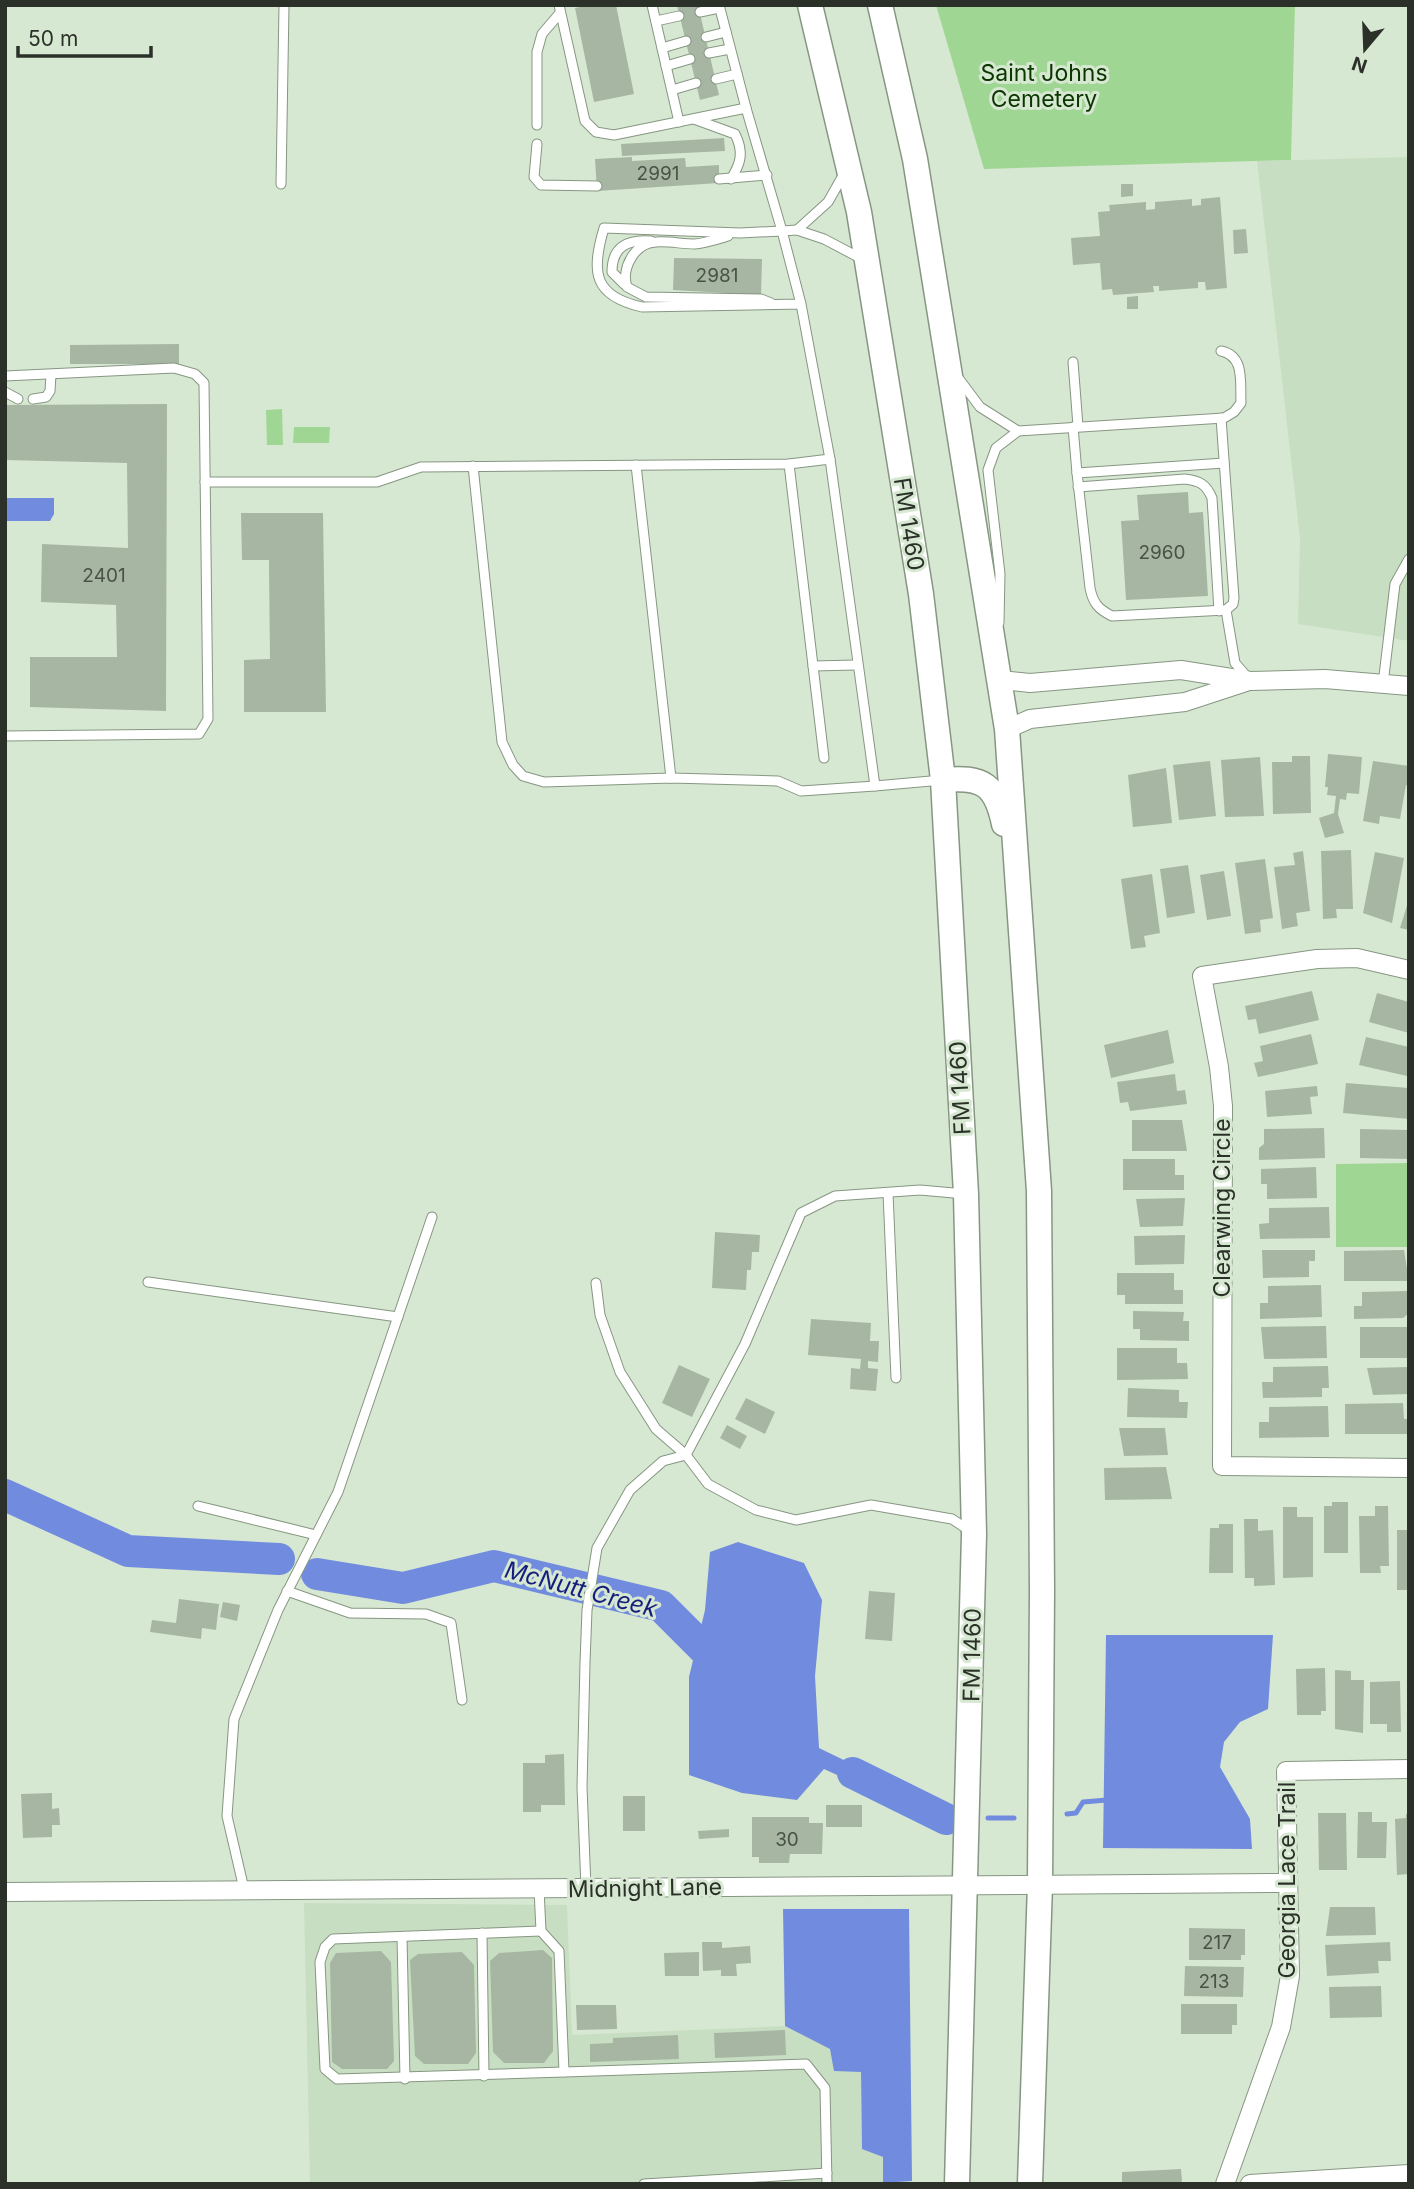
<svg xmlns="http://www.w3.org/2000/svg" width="1414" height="2189" viewBox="0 0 1414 2189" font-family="Inter,sans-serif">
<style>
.built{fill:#c8dec2}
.green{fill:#a0d693}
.water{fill:#718cde}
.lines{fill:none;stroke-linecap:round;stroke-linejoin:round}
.stream{stroke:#718cde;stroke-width:5}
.river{stroke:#718cde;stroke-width:32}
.building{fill:#a6b6a2}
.service-casing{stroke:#869682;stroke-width:11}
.minor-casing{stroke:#869682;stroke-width:20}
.secondary-casing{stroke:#869682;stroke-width:27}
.service{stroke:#fff;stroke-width:9}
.minor{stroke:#fff;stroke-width:18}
.secondary{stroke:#fff;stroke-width:24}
.labels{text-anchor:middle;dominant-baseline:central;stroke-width:6;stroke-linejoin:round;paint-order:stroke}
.number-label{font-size:19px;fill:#4a5247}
.park-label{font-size:23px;fill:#0c3600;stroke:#d7e8d2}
.street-label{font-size:23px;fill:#2b3129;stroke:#d7e8d2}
.water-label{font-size:24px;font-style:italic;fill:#151e7d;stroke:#d7e8d2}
</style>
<rect width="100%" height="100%" fill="#d7e8d2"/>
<g class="built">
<path d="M1409 157V641L1298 624 1300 538 1257 161Z"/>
<path d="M304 1903 567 1905 572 2035 785 2026 831 2049 861 2072 862 2149 883 2156V2184H310Z"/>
</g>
<g class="green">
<path d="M936 5H1295L1291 160 984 169Z"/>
<path d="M282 409 283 445H267L266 410Z"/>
<path d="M294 427H330L329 443H293Z"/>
<path d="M1409 1163V1247H1336V1164Z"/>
</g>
<g class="water">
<path d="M5 498H54V514L50 521H5Z"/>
<path d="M738 1542 804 1563 822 1600 815 1676 819 1748 891 1783 892 1800 824 1769 797 1800 742 1793 689 1775V1677L705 1610 710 1552Z"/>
<path d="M1106 1635H1273L1268 1709 1240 1722 1224 1742 1220 1767 1250 1819 1252 1849 1103 1848Z"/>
<path d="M783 1909H909L912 2181 883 2183V2157L862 2149 861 2072 834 2071 830 2049 785 2026Z"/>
</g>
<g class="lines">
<g class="stream">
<path d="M1067 1814 1076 1813 1083 1802 1107 1800"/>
<path d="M988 1818H1014"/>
</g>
<g class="river">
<path d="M5 1495 128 1551 279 1559"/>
<path d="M317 1574 403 1588 494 1566 661 1606 729 1674"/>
<path d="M853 1773 946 1819"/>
</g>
</g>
<g class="building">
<path d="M591 5H616L634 94 594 102 575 8Z"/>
<path d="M677 5H698L719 95 700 100Z"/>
<path d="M724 138 725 151 622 156 621 144Z"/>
<path d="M632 157V161L685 158 686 167 719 165V183L597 191 595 159Z"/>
<path d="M1121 184H1133V196L1121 197Z"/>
<path d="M1220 197 1227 288 1206 290 1205 282H1198V288L1159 291V286H1153L1154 292 1113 295 1112 289 1102 290 1100 263 1073 265 1071 238 1100 236 1098 212 1110 211 1109 205 1146 202V210L1155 209V202L1192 199V206L1201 205V199Z"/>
<path d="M1246 229 1248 253 1234 254 1233 230Z"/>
<path d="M674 258 762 259 761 295 673 290Z"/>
<path d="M1138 296V309H1127V297Z"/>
<path d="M179 344V364H70V345Z"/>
<path d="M167 404 166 711 30 707V657H117L116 605 41 602 42 544 128 548 127 463 5 460V405Z"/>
<path d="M1188 492 1189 513 1203 512 1208 596 1126 600 1121 521 1139 520 1137 495Z"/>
<path d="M241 513H323L326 712H244V660L270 659 269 567V560H242Z"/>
<path d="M1328 754 1362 757 1359 794 1347 793 1346 800 1340 799 1338 814 1344 833 1325 838 1319 818 1334 813 1336 796 1327 795 1328 787H1325Z"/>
<path d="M1292 756H1310L1311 813 1273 814 1272 762H1292Z"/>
<path d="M1260 757 1264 816 1225 817 1221 760Z"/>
<path d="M1210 761 1216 816 1179 820 1173 765Z"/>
<path d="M1373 761 1409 766V786L1406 785 1400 819 1380 816 1379 824 1363 821Z"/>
<path d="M1166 768 1172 823 1133 827 1128 775Z"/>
<path d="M1351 850 1353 909H1336L1337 918 1323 919 1321 851Z"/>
<path d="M1303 851 1310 911 1296 913 1298 926 1282 929 1274 867 1295 865 1293 853Z"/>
<path d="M1375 852 1404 858 1392 923 1363 913Z"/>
<path d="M1265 859 1273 918 1260 920 1261 932 1245 934 1235 863Z"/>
<path d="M1188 865 1195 913 1167 918 1160 869Z"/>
<path d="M1224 871 1231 916 1207 920 1200 875Z"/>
<path d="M1152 874 1160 933 1144 936 1146 947 1131 949 1121 879Z"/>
<path d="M1409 899V930L1400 928Z"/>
<path d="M1312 991 1319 1020 1259 1034 1256 1019 1248 1020 1245 1006Z"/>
<path d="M1377 993 1409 1002V1033L1369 1022Z"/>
<path d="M1168 1030 1174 1063 1111 1078 1104 1045Z"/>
<path d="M1311 1034 1318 1064 1258 1077 1254 1063 1263 1061 1260 1046Z"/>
<path d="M1366 1037 1409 1047 1407 1076 1359 1065Z"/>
<path d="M1175 1074 1177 1091 1185 1090 1187 1104 1130 1111 1128 1102 1120 1103 1117 1082Z"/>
<path d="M1346 1083 1409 1088V1119L1343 1113Z"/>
<path d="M1317 1086 1318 1096 1310 1097 1312 1114 1267 1117 1265 1091Z"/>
<path d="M1132 1120H1182L1187 1151H1132Z"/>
<path d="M1324 1128 1325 1158 1259 1160V1148L1264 1144V1129Z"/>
<path d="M1360 1129 1409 1130V1159L1360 1158Z"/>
<path d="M1123 1159H1175V1175H1184V1190H1123Z"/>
<path d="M1316 1167 1317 1198 1267 1199V1184H1261V1169Z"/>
<path d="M1185 1198 1183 1226 1140 1227 1136 1199Z"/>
<path d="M1329 1207 1330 1238 1260 1239 1259 1224 1269 1223V1208Z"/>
<path d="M715 1232 760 1235 759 1252H752L751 1270H747L746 1290 712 1288Z"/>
<path d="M1185 1235 1184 1264 1135 1265 1134 1236Z"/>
<path d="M1262 1250H1315V1261H1309V1277L1263 1278Z"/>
<path d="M1404 1250 1409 1281H1344V1251Z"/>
<path d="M1117 1273H1174V1290H1183V1304H1125V1295H1117Z"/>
<path d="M1321 1285 1322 1317 1260 1319V1303H1268V1286Z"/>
<path d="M1409 1291 1408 1314 1403 1318 1354 1319V1306H1362V1292Z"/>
<path d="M1133 1311 1184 1312 1183 1321H1189V1341L1140 1340V1329H1133Z"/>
<path d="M811 1319 871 1323 870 1341H879L878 1362 868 1361V1368L878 1369 876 1391 850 1389 851 1368 860 1369 861 1359 808 1355Z"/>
<path d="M1326 1326 1327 1358 1264 1359 1261 1327Z"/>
<rect x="1360" y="1327" width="49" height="31"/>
<path d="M1117 1348H1177V1363H1187L1188 1379 1117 1380Z"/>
<path d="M679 1365 710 1379 692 1417 662 1403Z"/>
<path d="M1328 1366 1329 1388H1322V1397L1263 1398 1262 1382H1273V1367Z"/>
<path d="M1409 1367V1394L1373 1395 1367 1368Z"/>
<path d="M1128 1388 1179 1390V1402H1188L1187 1418 1127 1417Z"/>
<path d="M746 1398 775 1412 765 1434 735 1419Z"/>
<path d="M1403 1403 1404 1419H1409V1434H1345V1404Z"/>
<path d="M1328 1406 1329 1437 1259 1438V1422H1269V1407Z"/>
<path d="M727 1425 747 1436 740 1449 720 1438Z"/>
<path d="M1119 1428H1165L1168 1455 1124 1456Z"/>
<path d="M1166 1467 1172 1499 1105 1500 1104 1468Z"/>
<path d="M1332 1502H1348V1553H1324V1506H1332Z"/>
<path d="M1375 1506H1388L1389 1566H1380L1381 1573H1360L1359 1516H1375Z"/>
<path d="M1283 1507H1297V1517H1313V1577L1283 1578Z"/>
<path d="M1244 1519H1258V1531L1273 1530 1275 1585 1254 1586V1578H1245Z"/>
<path d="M1219 1524H1233V1573H1209L1210 1528H1219Z"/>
<rect x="1397" y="1530" width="12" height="60"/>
<path d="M869 1591 895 1593 892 1641 865 1639Z"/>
<path d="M179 1599 219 1604 216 1630 202 1628 201 1639 150 1632 152 1620 176 1623Z"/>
<path d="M223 1602 240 1605 237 1621 220 1617Z"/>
<path d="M1325 1668 1326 1711H1321V1715H1297L1296 1669Z"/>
<path d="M1335 1670 1351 1671V1680H1364L1363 1733 1335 1729Z"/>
<path d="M1400 1681 1401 1732H1387V1724H1370V1682Z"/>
<path d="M564 1754 565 1805H541V1812H523V1763H545V1755Z"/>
<path d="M52 1793V1809L59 1808 60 1825H52V1837L23 1838 21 1794Z"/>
<rect x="623" y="1796" width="22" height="35"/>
<rect x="826" y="1805" width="36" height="22"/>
<path d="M1358 1812H1372V1822H1387L1386 1858H1357Z"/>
<path d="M1318 1813H1346L1347 1870H1319Z"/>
<path d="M1406 1814H1409V1874L1397 1875 1395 1819 1406 1818Z"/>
<path d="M752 1817H809V1823H823L822 1854H790L789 1863H759V1857H752Z"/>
<path d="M729 1829V1837L699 1839 698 1831Z"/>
<path d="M1330 1907H1375L1376 1935 1326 1936Z"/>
<path d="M1189 1928 1245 1929V1955H1241V1960H1189Z"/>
<path d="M702 1942H722V1948L750 1946 751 1963 736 1964 737 1976H721V1970L703 1971Z"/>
<path d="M1390 1942 1391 1961H1378L1379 1973 1327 1976 1325 1945Z"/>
<path d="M543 1950 552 1958 553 2051 544 2063H504L493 2052 490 1961 499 1953Z"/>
<path d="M381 1951 391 1962 394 2061 387 2069H342L332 2062 330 1963 336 1953Z"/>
<path d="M462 1952 474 1965 476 2053 468 2064H424L415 2056 410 1960 418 1954Z"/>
<path d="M699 1952V1976H665L664 1953Z"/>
<path d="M1185 1966 1244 1967 1243 1997 1184 1996Z"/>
<path d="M1381 1986 1382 2017 1330 2018 1329 1987Z"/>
<path d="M1181 2004H1237V2025H1232V2034H1181Z"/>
<path d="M576 2005H616L617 2029 577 2030Z"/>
<path d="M785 2030 786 2055 715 2058 714 2033Z"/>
<path d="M678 2035 679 2059 590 2062V2044L613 2043V2038Z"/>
<path d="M1181 2169 1182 2181 1178 2184H1122V2172Z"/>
</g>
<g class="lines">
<defs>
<g id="service">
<path d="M559 5 585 121 596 132 614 135 746 108 782 231 797 230"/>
<path d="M652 5 679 122"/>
<path d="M719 5 746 108"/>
<path d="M700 12 719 8"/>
<path d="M656 21 679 16"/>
<path d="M706 37 726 32"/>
<path d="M662 48 686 41"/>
<path d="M709 53 730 49"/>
<path d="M666 66 690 59"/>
<path d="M716 79 737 74"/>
<path d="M672 90 696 83"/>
<path d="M694 119 735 134C744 152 741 163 731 179"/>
<path d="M537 125V52L542 34 560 13"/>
<path d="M537 144 534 177 541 185 597 186"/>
<path d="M845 172 828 202 797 230 824 239 864 260"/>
<path d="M719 179 767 175"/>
<path d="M281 184 284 5"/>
<path d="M728 236C718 239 706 243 695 244 682 244 669 241 656 242 634 243 621 269 627 287L646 297 761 299 771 303"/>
<path d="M624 284 612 272C612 247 627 239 651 241"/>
<path d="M801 304 642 307C593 296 591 272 604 228L740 233 782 231 801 304 830 459"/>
<path d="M1073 362 1078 426"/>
<path d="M5 376 174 368 195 374 204 383 208 719 199 734 5 736"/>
<path d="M959 379 980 407 1018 431 1224 418 1234 412 1241 403C1240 382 1245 356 1221 351"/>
<path d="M5 392 18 399"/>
<path d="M33 399 46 397 50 391 51 375"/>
<path d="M1221 418 1234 598 1233 604 1226 610 1235 663 1249 679"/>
<path d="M1073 427 1077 473"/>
<path d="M1224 463 1077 473 1090 588C1093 603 1098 609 1112 616L1226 610"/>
<path d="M789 464 824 758"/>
<path d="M636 465 671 778"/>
<path d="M473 466 502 742 513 765 523 776 544 782 671 778 778 781 801 791 875 786"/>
<path d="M205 482H377L421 467 789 464 830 459 875 786 942 780"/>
<path d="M1078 487 1185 479C1200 481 1206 484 1212 498L1219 611"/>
<path d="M999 623 1000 574 988 470 996 448 1018 431"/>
<path d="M813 666 856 665"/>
<path d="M1383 684 1395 584 1409 559"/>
<path d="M888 1193 896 1378"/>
<path d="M148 1282 398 1317"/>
<path d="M596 1283 600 1315 620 1372 656 1429 686 1455 708 1484 756 1510 796 1520 871 1505 952 1519 970 1531"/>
<path d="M198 1506 316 1535"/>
<path d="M287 1591 350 1613 426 1614 451 1623 462 1700"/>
<path d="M586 1888 582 1787 585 1663 587 1610 597 1548 630 1490 663 1461 686 1455 745 1344 801 1213 835 1196 920 1190 965 1194"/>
<path d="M244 1889 227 1816 234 1719 278 1610 338 1492 432 1217"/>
<path d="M539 1889 541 1931 559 1951 564 2072 806 2064 825 2088 827 2184"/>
<path d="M541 1931 333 1939 325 1947 320 1962 325 2069 337 2079 564 2072"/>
<path d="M482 1933 484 2076"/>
<path d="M402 1937 405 2079"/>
<path d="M644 2184 827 2173"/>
</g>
<g id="minor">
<path d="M1001 680 1030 683 1181 670 1250 681 1325 679 1409 686"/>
<path d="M1007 729 1030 719 1185 702 1246 682"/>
<path d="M1409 970 1357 958 1317 959 1202 976 1219 1067 1223 1106 1222 1466 1409 1468"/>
<path d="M5 1892 1286 1883"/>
<path d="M1225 2184 1281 2027 1290 1976 1286 1771 1409 1769"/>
<path d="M1250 2184 1409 2174"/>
</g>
<g id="secondary">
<path d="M810 5 859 212 921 594 943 780 966 1194 974 1534 957 2184"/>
<path d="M880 5 915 159 1007 729 1039 1191 1042 1591 1040 1884 1030 2184"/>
<path d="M943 780C983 776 996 785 1004 824"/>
</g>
</defs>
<use href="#service" class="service-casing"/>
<use href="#minor" class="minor-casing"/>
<use href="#secondary" class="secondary-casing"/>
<use href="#service" class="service"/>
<use href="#minor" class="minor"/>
<use href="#secondary" class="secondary"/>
</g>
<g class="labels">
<g class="number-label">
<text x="658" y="173">2991</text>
<text x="717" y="275">2981</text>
<text x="1162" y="552">2960</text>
<text x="104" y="575">2401</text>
<text x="787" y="1839">30</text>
<text x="1217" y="1942">217</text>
<text x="1214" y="1981">213</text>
</g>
<g class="park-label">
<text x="1044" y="73">Saint Johns<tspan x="1044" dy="26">Cemetery</tspan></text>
</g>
<g class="street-label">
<text transform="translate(909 524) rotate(81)">FM 1460</text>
<text transform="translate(960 1088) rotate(-93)">FM 1460</text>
<text transform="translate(1222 1208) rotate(-90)">Clearwing Circle</text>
<text transform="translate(972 1655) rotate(-89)">FM 1460</text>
<text transform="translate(1287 1880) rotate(-90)">Georgia Lace Trail</text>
<text transform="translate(645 1888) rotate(-1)">Midnight Lane</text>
</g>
<g class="water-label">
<text transform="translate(581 1589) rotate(15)">McNutt Creek</text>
</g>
</g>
<rect width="1414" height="2189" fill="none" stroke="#2b3129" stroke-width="14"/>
<g transform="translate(1365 49) rotate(199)" stroke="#d7e8d2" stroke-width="5" paint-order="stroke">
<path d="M0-5L12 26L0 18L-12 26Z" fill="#2b3129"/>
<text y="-10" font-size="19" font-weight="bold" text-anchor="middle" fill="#2b3129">N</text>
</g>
<path d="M18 46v10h133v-10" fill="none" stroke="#2b3129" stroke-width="3.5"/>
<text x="28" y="46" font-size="21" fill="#2b3129" stroke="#d7e8d2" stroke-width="5" paint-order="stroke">50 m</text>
</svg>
